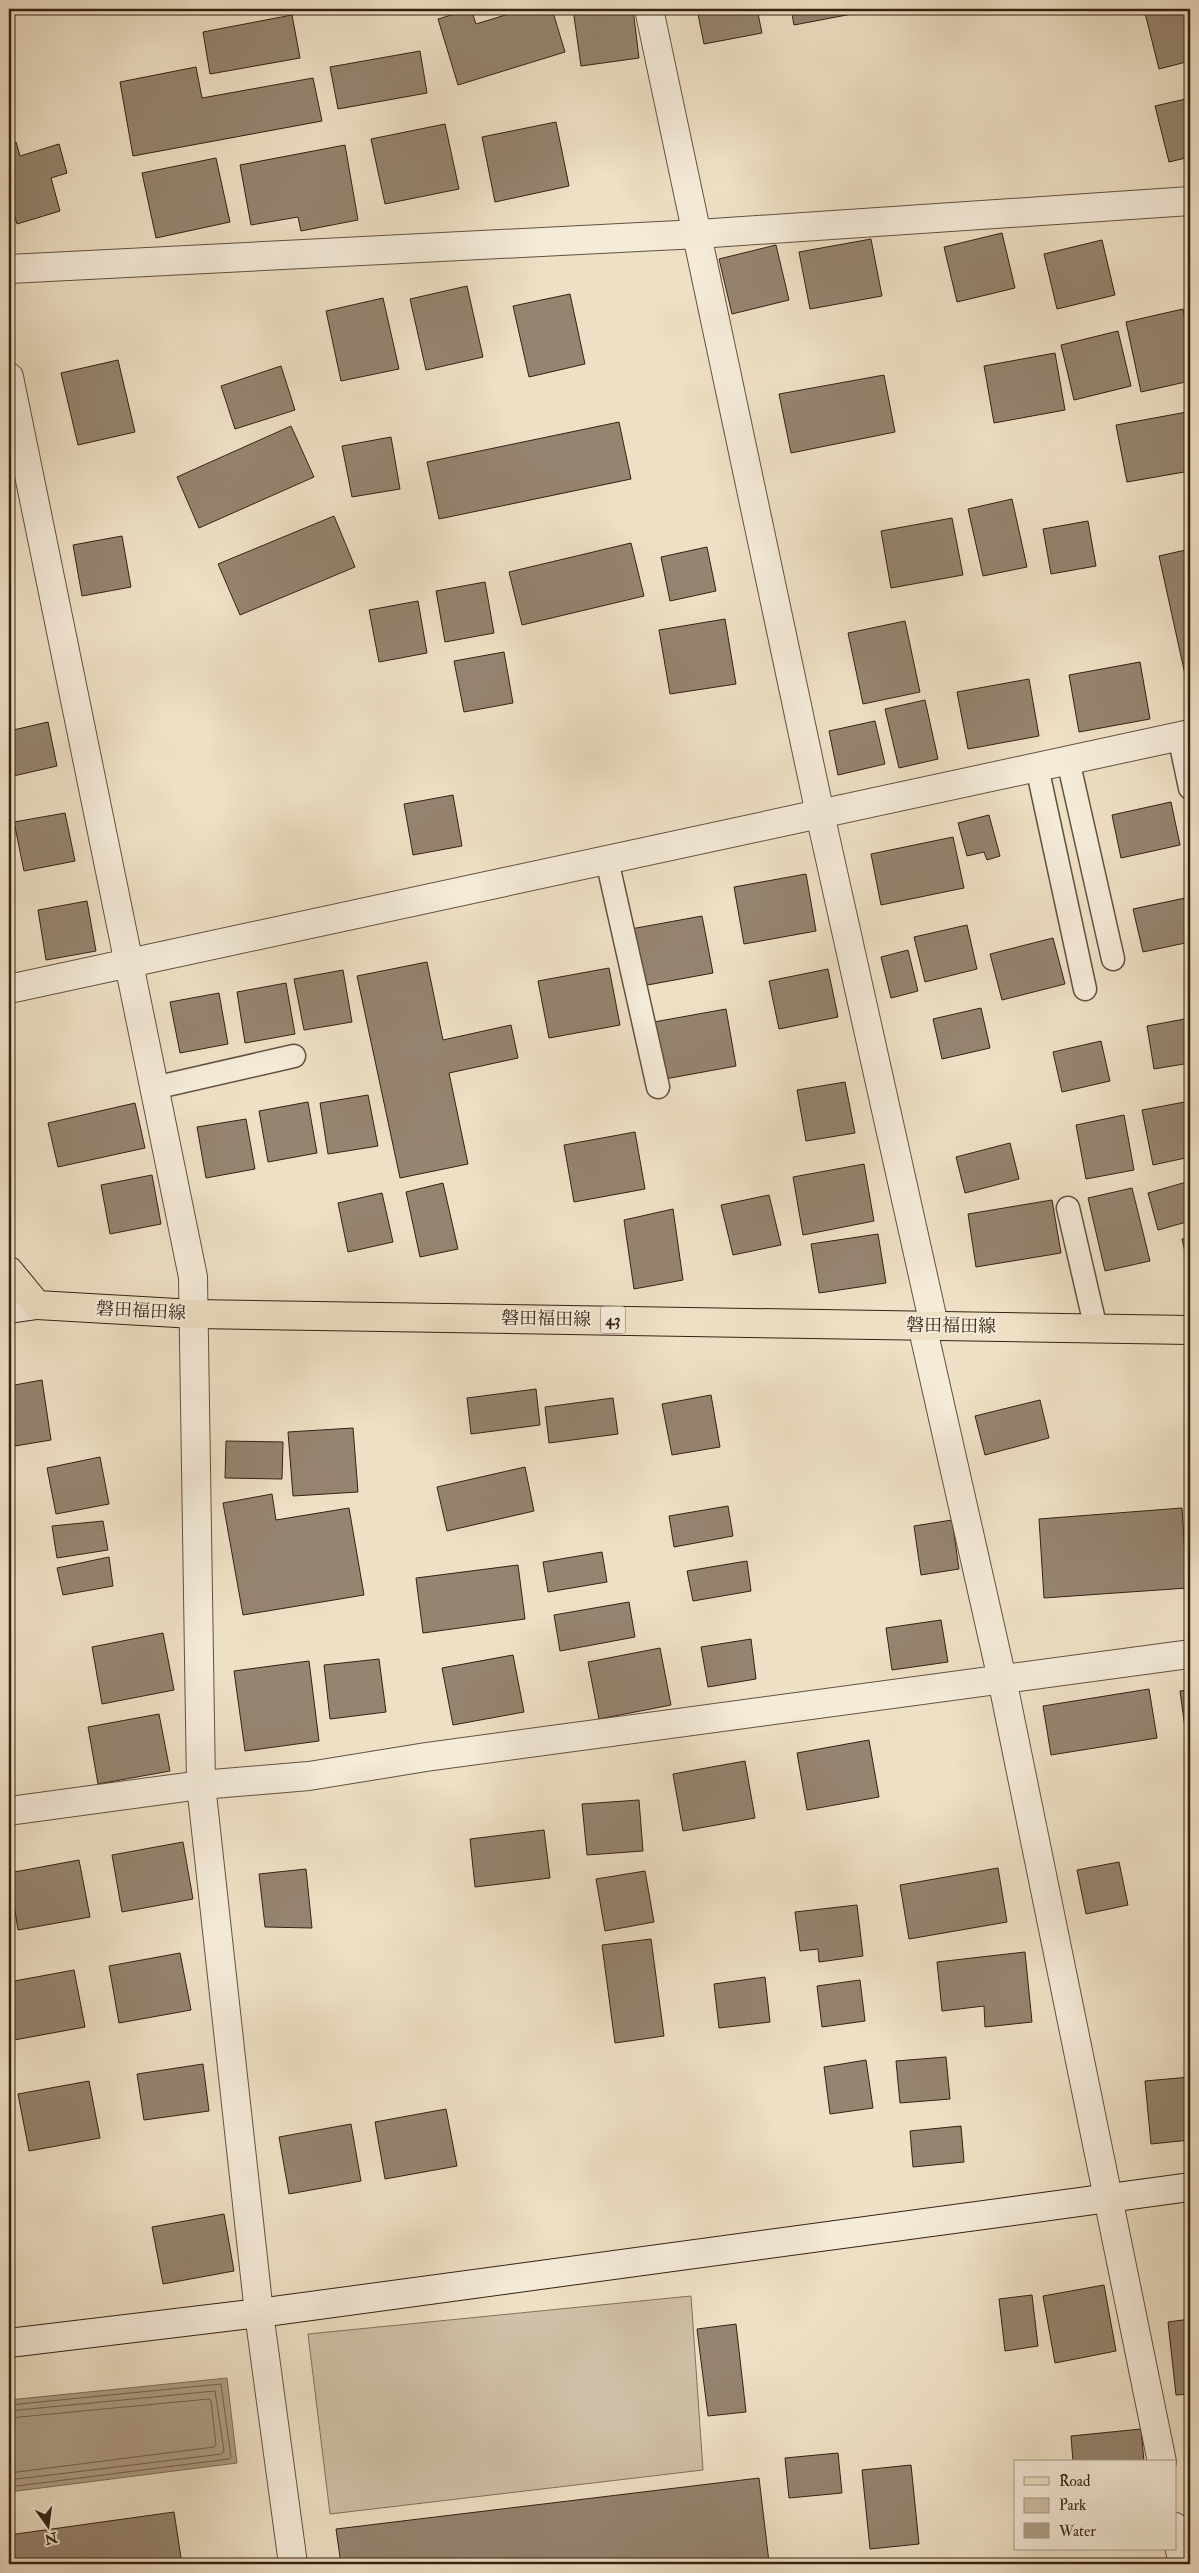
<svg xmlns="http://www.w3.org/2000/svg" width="1199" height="2573" viewBox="0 0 1199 2573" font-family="'IM FELL Double Pica','Noto Serif JP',serif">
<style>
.green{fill:#cfc0a7;stroke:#82705d}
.water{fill:#af9f88;stroke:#7e6d59}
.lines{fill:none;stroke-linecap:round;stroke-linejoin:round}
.shore{stroke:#72604e;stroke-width:1}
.building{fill:#958470;stroke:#352113}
.lane-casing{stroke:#635140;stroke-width:25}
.street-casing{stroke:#635140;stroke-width:30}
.secondary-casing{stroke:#352113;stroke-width:30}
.primary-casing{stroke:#352113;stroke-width:30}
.lane{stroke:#f4ebd9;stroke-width:22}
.street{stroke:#f4ebd9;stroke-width:28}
.secondary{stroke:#f4ebd9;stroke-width:28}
.primary{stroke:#eee0c5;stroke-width:28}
.labels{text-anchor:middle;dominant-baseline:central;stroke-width:4;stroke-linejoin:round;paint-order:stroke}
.shield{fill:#f4ebd9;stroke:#6e5e4e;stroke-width:1}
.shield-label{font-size:16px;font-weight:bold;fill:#352113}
.street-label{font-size:18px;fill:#352113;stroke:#f4ebd9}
</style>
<rect width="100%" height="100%" fill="#eee0c5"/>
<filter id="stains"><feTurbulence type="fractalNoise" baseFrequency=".004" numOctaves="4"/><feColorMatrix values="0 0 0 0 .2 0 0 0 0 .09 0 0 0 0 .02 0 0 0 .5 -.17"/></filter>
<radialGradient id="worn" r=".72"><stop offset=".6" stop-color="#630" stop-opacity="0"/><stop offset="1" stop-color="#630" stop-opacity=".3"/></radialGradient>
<path class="green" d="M691 2296 703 2470 330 2514 308 2334Z"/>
<path class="water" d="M227 2378 237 2463 9 2492V2400Z"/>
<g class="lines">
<g class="shore">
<path d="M9 2405 221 2384 231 2457 229 2459 9 2487"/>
<path d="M9 2411 215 2391 224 2451 222 2454 9 2480"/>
<path d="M9 2418 209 2399 211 2401 216 2445 214 2447 9 2473"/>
</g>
</g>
<g class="building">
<path d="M471 9 476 24 525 9H552L565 52 458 85 438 19Z"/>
<path d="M573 9H633L639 58 581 66Z"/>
<path d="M697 9H757L762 33 704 44Z"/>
<path d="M791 9H851L852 14 794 25Z"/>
<path d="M1165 9H1190V61L1159 69 1145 13Z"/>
<path d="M292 15 300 58 210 74 203 32Z"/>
<path d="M420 51 427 93 338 109 330 67Z"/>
<path d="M196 67 202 98 313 78 322 121 133 156 120 82Z"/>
<path d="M1190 98V157L1169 162 1155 106Z"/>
<path d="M556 122 569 186 495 202 482 137Z"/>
<path d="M445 124 459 189 385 204 371 139Z"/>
<path d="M16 142 20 156 59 144 67 173 51 178 60 211 17 224 9 197V144Z"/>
<path d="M345 145 358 220 301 231 298 217 251 225 240 165Z"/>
<path d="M216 158 230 222 156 238 142 173Z"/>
<path d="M1002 233 1015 288 957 302 944 247Z"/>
<path d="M871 239 882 296 810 309 799 252Z"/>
<path d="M1102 240 1115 295 1057 309 1044 254Z"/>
<path d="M776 245 789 300 732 314 719 259Z"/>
<path d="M467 286 483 357 426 370 410 299Z"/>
<path d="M570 294 585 364 529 377 513 306Z"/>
<path d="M383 298 399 369 341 381 326 311Z"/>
<path d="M1183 309 1190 342V381L1141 392 1126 322Z"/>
<path d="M1118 331 1131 386 1074 400 1061 345Z"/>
<path d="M1055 353 1065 410 994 423 984 366Z"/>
<path d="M118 360 135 432 78 445 61 373Z"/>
<path d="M281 366 295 410 235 429 221 386Z"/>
<path d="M884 375 895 432 791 453 779 394Z"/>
<path d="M1187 412 1190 428V471L1127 482 1116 425Z"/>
<path d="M619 422 631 479 439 519 427 462Z"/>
<path d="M291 426 314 477 199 528 177 477Z"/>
<path d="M391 437 400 489 352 497 342 446Z"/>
<path d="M1012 499 1027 567 983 576 968 509Z"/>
<path d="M334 516 355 567 240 615 218 564Z"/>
<path d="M952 518 963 575 891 588 881 531Z"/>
<path d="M1088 521 1096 566 1051 574 1043 529Z"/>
<path d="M122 536 131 587 82 596 73 545Z"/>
<path d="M631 543 644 596 522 625 509 572Z"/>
<path d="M707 547 716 591 670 601 661 557Z"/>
<path d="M1190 549V697L1159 556Z"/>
<path d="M485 582 494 633 445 642 436 591Z"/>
<path d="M418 601 427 653 379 662 369 610Z"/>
<path d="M725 619 736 684 670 694 659 630Z"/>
<path d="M905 621 920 692 863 704 848 633Z"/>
<path d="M504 652 513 703 464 712 454 661Z"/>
<path d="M1140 662 1150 719 1079 732 1069 675Z"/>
<path d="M1029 679 1039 736 968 749 957 692Z"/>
<path d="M925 700 938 759 899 768 885 709Z"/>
<path d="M875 721 885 764 838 775 829 731Z"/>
<path d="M48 722 57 766 9 777V731Z"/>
<path d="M453 795 462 846 413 855 404 804Z"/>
<path d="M1171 802 1180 845 1121 858 1112 815Z"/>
<path d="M65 813 75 861 24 871 14 822Z"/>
<path d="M989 815 1000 856 987 860 984 852 967 856 958 823Z"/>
<path d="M953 837 964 888 881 905 871 854Z"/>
<path d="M806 874 816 931 744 944 734 887Z"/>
<path d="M1190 897V942L1143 952 1133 909Z"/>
<path d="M87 901 96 951 46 960 38 910Z"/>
<path d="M702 916 713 973 642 986 631 929Z"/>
<path d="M967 925 977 969 925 982 914 937Z"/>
<path d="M1053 938 1065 984 1002 1000 990 954Z"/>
<path d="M908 950 918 991 891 998 881 957Z"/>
<path d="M427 962 443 1040 511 1025 518 1058 449 1073 468 1164 400 1178 357 976Z"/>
<path d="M609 968 620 1025 549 1038 538 981Z"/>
<path d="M828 969 838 1017 779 1029 769 981Z"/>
<path d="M343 970 352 1022 304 1030 294 979Z"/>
<path d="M286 983 295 1034 245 1043 237 992Z"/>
<path d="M219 993 228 1044 180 1053 170 1002Z"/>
<path d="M981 1008 990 1048 942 1059 933 1019Z"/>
<path d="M726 1009 736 1066 665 1079 654 1022Z"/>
<path d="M1190 1018V1063L1154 1069 1147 1026Z"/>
<path d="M1101 1041 1110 1081 1062 1092 1053 1052Z"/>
<path d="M845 1082 855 1133 806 1141 797 1090Z"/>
<path d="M368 1095 378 1146 328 1154 320 1103Z"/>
<path d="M1190 1101V1157L1153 1165 1142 1110Z"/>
<path d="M308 1102 317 1153 268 1162 259 1111Z"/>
<path d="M135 1103 145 1148 58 1167 48 1123Z"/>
<path d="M1124 1115 1134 1170 1086 1179 1076 1125Z"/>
<path d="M246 1119 255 1169 206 1178 197 1127Z"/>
<path d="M635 1132 645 1189 574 1202 564 1145Z"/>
<path d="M1010 1143 1019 1179 965 1193 956 1157Z"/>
<path d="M864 1164 874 1221 803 1235 793 1177Z"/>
<path d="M152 1175 161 1224 110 1234 101 1185Z"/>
<path d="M1190 1181V1221L1158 1230 1148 1193Z"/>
<path d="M443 1183 458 1249 420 1257 406 1192Z"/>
<path d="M1132 1188 1150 1261 1105 1271 1088 1198Z"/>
<path d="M382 1193 393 1242 348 1252 338 1203Z"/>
<path d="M769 1195 781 1245 733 1255 721 1205Z"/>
<path d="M1052 1200 1061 1253 976 1267 968 1214Z"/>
<path d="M673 1209 683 1280 634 1289 624 1220Z"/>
<path d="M878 1234 886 1283 819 1293 811 1244Z"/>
<path d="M1190 1238V1274L1182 1239Z"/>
<path d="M42 1380 51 1440 9 1447V1386Z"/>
<path d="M536 1389 540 1425 471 1434 467 1398Z"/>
<path d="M711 1395 720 1447 672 1455 662 1404Z"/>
<path d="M613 1398 618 1434 549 1443 545 1407Z"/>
<path d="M1040 1400 1049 1438 985 1455 975 1416Z"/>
<path d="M353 1428 358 1492 293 1496 288 1432Z"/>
<path d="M226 1441 283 1442 282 1479 225 1478Z"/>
<path d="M100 1457 109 1504 56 1514 47 1468Z"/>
<path d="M525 1467 534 1511 447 1531 437 1487Z"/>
<path d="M272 1494 276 1520 349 1508 364 1595 243 1615 223 1503Z"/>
<path d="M728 1506 733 1536 674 1547 669 1516Z"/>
<path d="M1182 1508 1187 1588 1044 1598 1039 1519Z"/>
<path d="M952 1520 959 1569 921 1575 914 1526Z"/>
<path d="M103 1521 108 1550 57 1558 52 1526Z"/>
<path d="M602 1552 607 1582 548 1592 543 1562Z"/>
<path d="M109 1557 113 1586 63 1595 57 1568Z"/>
<path d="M747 1561 751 1591 693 1601 687 1571Z"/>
<path d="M518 1565 525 1619 423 1633 416 1578Z"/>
<path d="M629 1602 635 1637 560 1651 554 1615Z"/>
<path d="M941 1620 948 1662 892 1670 886 1628Z"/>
<path d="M163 1633 174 1690 102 1704 92 1647Z"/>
<path d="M751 1639 756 1679 708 1687 701 1647Z"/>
<path d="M660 1648 671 1705 599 1719 588 1662Z"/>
<path d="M513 1655 524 1712 453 1725 442 1668Z"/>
<path d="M379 1659 386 1712 330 1719 324 1665Z"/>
<path d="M309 1661 319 1741 245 1751 234 1671Z"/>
<path d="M1149 1689 1157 1738 1051 1755 1043 1706Z"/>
<path d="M1190 1690V1727L1185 1728 1180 1691Z"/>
<path d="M159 1714 170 1771 98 1784 88 1727Z"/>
<path d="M869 1740 879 1797 807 1810 797 1753Z"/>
<path d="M745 1761 755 1818 683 1831 673 1774Z"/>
<path d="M639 1800 643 1851 587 1855 582 1804Z"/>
<path d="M544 1830 550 1878 475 1887 470 1839Z"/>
<path d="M183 1842 193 1899 122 1912 112 1855Z"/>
<path d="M79 1860 90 1917 18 1930 9 1873Z"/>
<path d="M1119 1862 1128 1905 1086 1914 1077 1870Z"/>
<path d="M998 1868 1007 1922 909 1939 900 1885Z"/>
<path d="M306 1869 312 1928 265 1927 259 1874Z"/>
<path d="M645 1871 654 1922 605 1931 596 1879Z"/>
<path d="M857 1905 863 1956 819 1962 818 1949 800 1951 795 1912Z"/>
<path d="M651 1939 664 2036 615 2043 602 1945Z"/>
<path d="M1025 1952 1032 2022 985 2027 984 2006 942 2011 937 1962Z"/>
<path d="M180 1953 191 2010 119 2023 109 1966Z"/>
<path d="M74 1970 85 2027 14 2040 9 2013V1982Z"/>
<path d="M765 1977 770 2022 719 2028 714 1984Z"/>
<path d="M860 1980 865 2021 822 2027 817 1986Z"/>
<path d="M946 2057 950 2099 900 2103 896 2061Z"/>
<path d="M866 2060 873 2108 830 2114 824 2067Z"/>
<path d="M203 2064 209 2111 144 2120 137 2074Z"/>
<path d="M1190 2077V2140L1151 2144 1145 2081Z"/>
<path d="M89 2081 100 2138 29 2151 18 2094Z"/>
<path d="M446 2109 457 2166 385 2179 375 2122Z"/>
<path d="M351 2124 361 2181 289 2194 279 2137Z"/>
<path d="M961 2126 964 2162 913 2167 910 2131Z"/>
<path d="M224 2214 234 2271 163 2284 152 2227Z"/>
<path d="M1104 2285 1116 2351 1055 2363 1043 2296Z"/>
<path d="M1032 2295 1038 2346 1005 2351 999 2299Z"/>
<path d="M1190 2319V2394L1176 2395 1168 2322Z"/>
<path d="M736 2324 746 2412 708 2416 697 2329Z"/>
<path d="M1141 2429 1144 2462H1073L1071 2436Z"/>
<path d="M838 2453 842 2493 789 2498 785 2458Z"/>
<path d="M911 2465 919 2544 870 2549 862 2470Z"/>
<path d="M759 2478 769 2562 341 2564 336 2529Z"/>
<path d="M174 2512 182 2564H9V2535Z"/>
</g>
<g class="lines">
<defs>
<g id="lane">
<path d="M1179 736 1190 788"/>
<path d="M1068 760 1113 959"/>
<path d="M1037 767 1085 989"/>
<path d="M607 860 658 1087"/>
<path d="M154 1088 294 1056"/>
<path d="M1068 1208 1096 1329"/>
</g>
<g id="street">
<path d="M649 9 820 814 934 1325"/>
<path d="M9 269 698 234 1190 201"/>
<path d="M9 377 193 1277 201 1785 259 2313 293 2564"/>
<path d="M9 989 1190 734"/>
<path d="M922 1325 1002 1679 1162 2462"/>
<path d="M9 1811 201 1785 309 1776 426 1757 1190 1654"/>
<path d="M1175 2527 1183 2564"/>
</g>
<g id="secondary">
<path d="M9 1309 37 1305"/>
<path d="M9 2343 259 2313 1190 2187"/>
</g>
<path id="primary" d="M9 1271 37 1305 194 1314 1190 1330"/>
</defs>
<use href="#lane" class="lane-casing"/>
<use href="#street" class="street-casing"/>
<use href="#secondary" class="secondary-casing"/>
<use href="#primary" class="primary-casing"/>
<use href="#lane" class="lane"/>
<use href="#street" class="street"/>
<use href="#secondary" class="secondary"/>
<use href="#primary" class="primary"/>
</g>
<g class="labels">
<rect class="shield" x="600.5" y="1306.5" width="25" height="27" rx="4"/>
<g class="shield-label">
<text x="613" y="1320">43</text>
</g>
<g class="street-label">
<text transform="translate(141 1311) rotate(3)">磐田福田線</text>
<text transform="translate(546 1319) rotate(1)">磐田福田線</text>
<text transform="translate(951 1326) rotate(1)">磐田福田線</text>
</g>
</g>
<rect width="1199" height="2573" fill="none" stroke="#eee0c5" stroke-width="30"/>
<rect x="10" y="10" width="1179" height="2553" fill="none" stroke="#352113" stroke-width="2.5"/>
<rect x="15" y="15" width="1169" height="2543" fill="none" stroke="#352113"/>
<rect x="1014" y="2460" width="162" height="90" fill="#f4ebd9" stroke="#a89a8a"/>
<rect x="1024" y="2477" width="25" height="8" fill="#eee0c5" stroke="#a89a8a"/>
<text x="1059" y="2486" font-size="15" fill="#352113">Road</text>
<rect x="1024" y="2498" width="25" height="15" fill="#cfc0a7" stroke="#a89a8a"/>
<text x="1059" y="2510" font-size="15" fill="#352113">Park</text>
<rect x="1024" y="2523" width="25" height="15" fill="#af9f88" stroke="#a89a8a"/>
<text x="1059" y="2536" font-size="15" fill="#352113">Water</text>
<g transform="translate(48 2526) rotate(166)" stroke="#f4ebd9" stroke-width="4" paint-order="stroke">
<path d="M0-4L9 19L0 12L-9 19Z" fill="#352113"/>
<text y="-8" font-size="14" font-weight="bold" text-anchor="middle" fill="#352113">N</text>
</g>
<rect width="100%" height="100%" filter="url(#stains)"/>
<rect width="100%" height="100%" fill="url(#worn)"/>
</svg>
